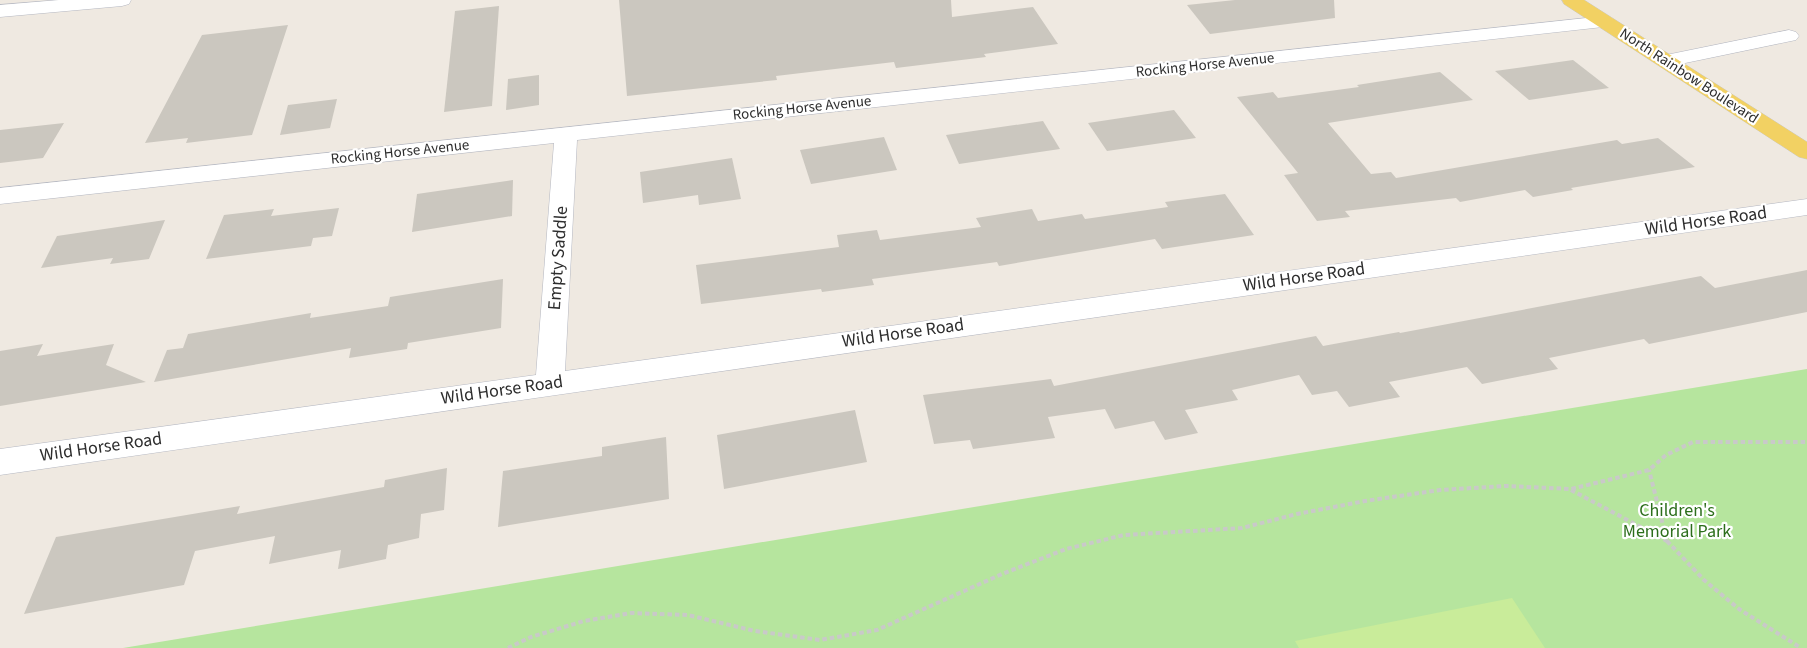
<svg xmlns="http://www.w3.org/2000/svg" width="1807" height="648" viewBox="0 0 1807 648" font-family="'Source Sans 3',sans-serif">
<style>
.green{fill:#b6e59e}
.pitch{fill:#c9ec9a}
.building{fill:#cbc7bf}
.lines{fill:none;stroke-linecap:round;stroke-linejoin:round}
.street-casing{stroke:#b4b7c1;stroke-width:1}
.primary-casing{stroke:#c9c9c9;stroke-width:1}
.path{stroke:#c9c9c9;stroke-width:4;stroke-dasharray:4.5 3;stroke-linecap:butt}
.street{fill:#fff;fill-rule:evenodd}
.primary{fill:#f2d163;fill-rule:evenodd}
.labels{text-anchor:middle;dominant-baseline:central;stroke-width:4.5;stroke-linejoin:round;paint-order:stroke}
.far-street-label{font-size:15px;fill:#2e2e2e;stroke:#fff}
.street-label{font-size:18px;fill:#2e2e2e;stroke:#fff}
.park-label{font-size:18px;fill:#2c6e1b;stroke:#fff}
</style>
<rect width="100%" height="100%" fill="#efe9e1"/>
<path class="green" d="M1807 369V648H123Z"/>
<path class="pitch" d="M1512 598 1545 648H1299L1295 641Z"/>
<g class="building">
<path d="M619 0H951L952 17 1033 7 1058 44 984 54 986 57 896 68 894 62 776 76 777 80 627 96Z"/>
<path d="M1235 0H1334L1335 18 1210 34 1187 5Z"/>
<path d="M499 6 492 106 444 112 455 11Z"/>
<path d="M288 25 252 135 186 143 188 138 145 143 202 35Z"/>
<path d="M1573 60 1609 88 1529 100 1495 71Z"/>
<path d="M1440 72 1473 100 1328 123 1371 174 1391 172 1396 178 1617 140 1622 144 1658 138 1695 167 1571 188 1573 190 1533 197 1525 190 1460 202 1456 198 1345 211 1350 217 1317 221 1284 175 1298 173 1237 97 1273 92 1278 98 1359 87 1357 85Z"/>
<path d="M539 75V105L506 110 508 79Z"/>
<path d="M337 99 330 128 280 135 288 105Z"/>
<path d="M1174 110 1196 138 1107 151 1088 123Z"/>
<path d="M1043 121 1060 149 959 164 946 135Z"/>
<path d="M64 123 43 158 0 163V130Z"/>
<path d="M884 137 897 170 811 184 800 150Z"/>
<path d="M732 158 741 199 699 205 698 195 643 203 640 172Z"/>
<path d="M513 180 512 216 412 232 417 194Z"/>
<path d="M1225 194 1254 235 1162 249 1155 239 999 266 997 262 872 279 874 285 822 292 821 289 701 304 696 265 839 247 837 235 877 230 880 240 981 227 976 218 1032 209 1038 221 1082 214 1085 219 1168 207 1165 202Z"/>
<path d="M339 208 332 236 313 238 311 246 206 259 224 215 274 209 271 216Z"/>
<path d="M165 220 149 259 110 264 113 258 41 268 57 236Z"/>
<path d="M1807 270V312L1649 344 1644 339 1549 358 1558 369 1482 384 1467 367 1389 382 1400 397 1349 407 1337 391 1312 395 1299 375 1232 390 1238 400 1185 410 1198 433 1165 440 1154 421 1115 429 1105 409 1048 417 1055 438 973 449 970 440 934 444 923 395 1051 379 1054 386 1316 336 1323 346 1399 332 1400 333 1701 276 1715 288Z"/>
<path d="M503 279 501 328 408 343 407 349 349 358 351 348 154 382 167 350 183 348 188 334 311 313 310 318 388 306 390 297Z"/>
<path d="M43 344 37 356 114 344 106 365 146 382 0 406V351Z"/>
<path d="M855 410 867 462 724 489 717 435Z"/>
<path d="M666 437 669 499 498 527 503 471 602 456V447Z"/>
<path d="M447 468 444 510 421 514 419 538 388 545 386 559 338 569 341 550 269 564 275 536 195 551 184 585 24 614 56 537 240 506 237 514 384 487 385 480Z"/>
</g>
<g class="lines">
<defs>
<g id="street">
<path d="M59 0H131L129 4 122 6 0 17V5Z"/>
<path d="M1605 16 1612 18 1615 22 1612 26 577 140 565 371 1807 199V215L0 475V449L536 375 554 143 0 204V188Z"/>
<path d="M1789 30 1796 32 1799 36 1796 40 1666 67 1659 65 1656 61 1659 57 1666 55Z"/>
</g>
<path id="primary" d="M1562 0H1584L1807 142V159L1799 157 1564 4Z"/>
</defs>
<use href="#street" class="street-casing"/>
<use href="#primary" class="primary-casing"/>
<g class="path">
<path d="M1571 490 1667 541 1649 470"/>
<path d="M1667 541 1704 580 1739 609 1801 648"/>
<path d="M508 648 531 637 584 621 631 613 688 615 755 631 820 640 877 630 1002 574 1066 549 1124 535 1242 528 1297 514 1365 501 1440 490 1506 486 1571 489 1649 470 1666 455 1693 442H1807"/>
</g>
<use href="#street" class="street"/>
<use href="#primary" class="primary"/>
</g>
<g class="labels">
<g class="far-street-label">
<text transform="translate(1205 65) rotate(-6)">Rocking Horse Avenue</text>
<text transform="translate(1689 76) rotate(33)">North Rainbow Boulevard</text>
<text transform="translate(802 108) rotate(-6)">Rocking Horse Avenue</text>
<text transform="translate(400 152) rotate(-6)">Rocking Horse Avenue</text>
</g>
<g class="street-label">
<text transform="translate(1706 221) rotate(-8)">Wild Horse Road</text>
<text transform="translate(558 258) rotate(-86)">Empty Saddle</text>
<text transform="translate(1304 277) rotate(-8)">Wild Horse Road</text>
<text transform="translate(903 333) rotate(-8)">Wild Horse Road</text>
<text transform="translate(502 390) rotate(-8)">Wild Horse Road</text>
<text transform="translate(101 447) rotate(-8)">Wild Horse Road</text>
</g>
<g class="park-label">
<text x="1677" y="510">Children's<tspan x="1677" dy="21">Memorial Park</tspan></text>
</g>
</g>
</svg>
